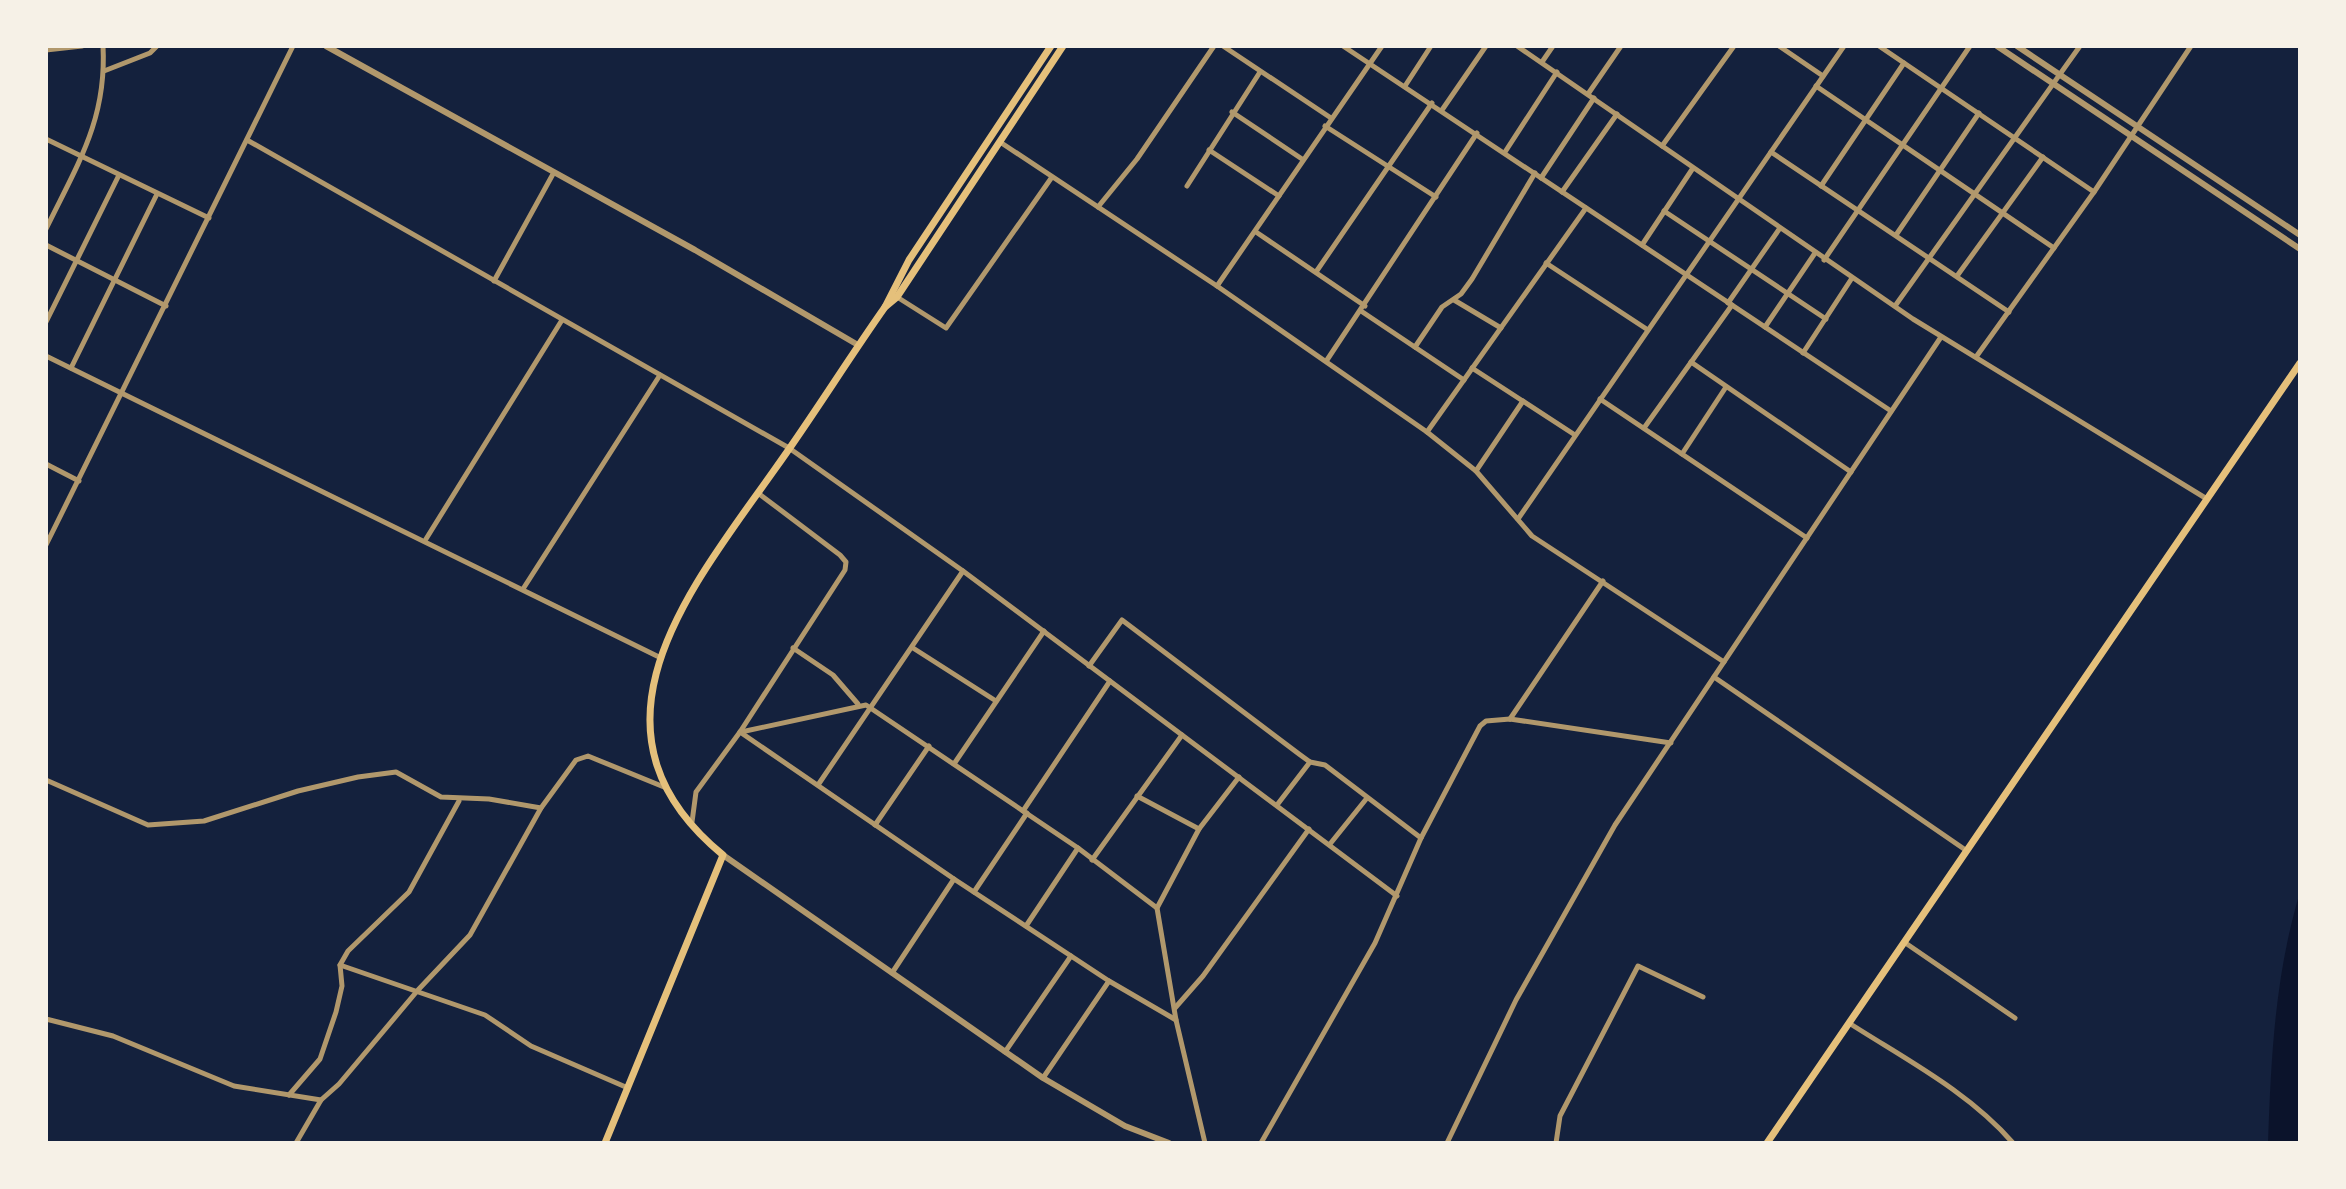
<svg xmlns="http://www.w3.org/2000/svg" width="2346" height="1189" viewBox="0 0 2346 1189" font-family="'DejaVu Sans',sans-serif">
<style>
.water{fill:#0b132b}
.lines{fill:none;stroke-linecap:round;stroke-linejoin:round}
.minor{stroke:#b1986c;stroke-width:5}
.tertiary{stroke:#b1986c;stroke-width:6}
.secondary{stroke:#e5c07b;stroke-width:7}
</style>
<rect width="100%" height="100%" fill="#14213d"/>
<path class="water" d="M2300 892V1143H2268C2271 1057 2275 975 2300 892Z"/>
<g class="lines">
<g class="minor">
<path d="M1223 46 1331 118"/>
<path d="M1343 46 1891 411"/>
<path d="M1517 46 1913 319 2207 499"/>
<path d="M1779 46 1823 76"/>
<path d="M1879 46 2094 192"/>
<path d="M46 50 82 46"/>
<path d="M1542 62 1553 46"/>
<path d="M104 71 150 53 157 46"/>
<path d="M1405 86 1431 46"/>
<path d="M1816 86 2054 248"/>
<path d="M1588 94 1621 46"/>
<path d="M1442 110 1486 46"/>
<path d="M1232 112 1302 159"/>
<path d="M1325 126 1436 197"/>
<path d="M46 139 209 218"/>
<path d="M247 140 789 448 963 571 1397 896"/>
<path d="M1000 142 1217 286 1427 432 1476 471 1532 536 1724 662"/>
<path d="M1662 146 1734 46"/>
<path d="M1209 150 1279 196"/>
<path d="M1505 152 1557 72"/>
<path d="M1771 152 2009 312"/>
<path d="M1541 178 1594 98"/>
<path d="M1187 186 1260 72"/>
<path d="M1821 186 1904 63"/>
<path d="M1562 192 1617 114"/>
<path d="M1098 207 1137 159 1214 46"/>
<path d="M1664 211 1826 319"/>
<path d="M46 229C77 165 107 120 103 46"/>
<path d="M1256 232 1365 306"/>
<path d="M1896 235 1979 113"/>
<path d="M46 245 166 306"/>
<path d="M1642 245 1693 168"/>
<path d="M1824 260 1970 46"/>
<path d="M1546 263 1648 330"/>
<path d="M1316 272 1432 103"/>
<path d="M1957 276 2043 157"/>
<path d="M494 281 553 174"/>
<path d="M1217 286 1382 46"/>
<path d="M897 297 946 328 1052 177"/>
<path d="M1454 300 1501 328"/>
<path d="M1728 303 1780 228"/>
<path d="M1895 306 2080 46"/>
<path d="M1361 311 1464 380"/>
<path d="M46 322 119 175"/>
<path d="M1765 327 1815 253"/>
<path d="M1415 347 1442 307 1461 294 1472 279 1535 173"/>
<path d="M1803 353 1852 278"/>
<path d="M46 356 659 657"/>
<path d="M1976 357 2094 192 2191 46"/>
<path d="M1327 360 1477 133"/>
<path d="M1691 362 1851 472"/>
<path d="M71 368 157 194"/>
<path d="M1472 368 1575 435"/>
<path d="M1600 399 1807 538"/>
<path d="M1644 428 1732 305"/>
<path d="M1427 432 1586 208"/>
<path d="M1682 454 1726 387"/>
<path d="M46 464 79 481"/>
<path d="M1476 471 1523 401"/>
<path d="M1518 519 1844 46"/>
<path d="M426 539 562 320"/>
<path d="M46 545 293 46"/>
<path d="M523 589 660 375"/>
<path d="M793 648 833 675 858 704"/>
<path d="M913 648 996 701"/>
<path d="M1089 666 1122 620 1299 754 1310 762 1325 765 1421 838"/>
<path d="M1714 677 1967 851"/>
<path d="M1510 719 1603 581"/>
<path d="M740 732 954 879 1109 981 1176 1020"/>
<path d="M741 732 866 705 1078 848 1157 908"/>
<path d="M954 764 1044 631"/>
<path d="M46 780 148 825 204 821 298 791 358 777 396 772 441 797 489 799 541 808"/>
<path d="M818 785 963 571"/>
<path d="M1137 796 1199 829"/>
<path d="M1277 805 1310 762"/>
<path d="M1023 811 1110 681"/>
<path d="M692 822 696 792 740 732 845 570 846 562 840 555 758 493"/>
<path d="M875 825 929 746"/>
<path d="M1330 844 1367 798"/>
<path d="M1092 860 1182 735"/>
<path d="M974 892 1027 813"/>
<path d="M1026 926 1078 848"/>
<path d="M1904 942 2015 1018"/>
<path d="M340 965 485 1015 531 1046 628 1088"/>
<path d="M892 973 954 879"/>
<path d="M1175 1008 1203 976 1309 829"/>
<path d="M46 1019 113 1036 234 1086 321 1100"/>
<path d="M1849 1023C1905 1059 1969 1092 2013 1143"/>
<path d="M1005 1052 1071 956"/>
<path d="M1043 1078 1109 981"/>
<path d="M289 1095 320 1059 336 1012 342 986 340 965 348 951 409 892 459 801"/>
<path d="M296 1143 321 1100 339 1084 418 990 470 935 541 808 576 760 588 756 664 787"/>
<path d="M1205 1143 1176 1020 1157 908 1199 829 1239 777"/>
<path d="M1261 1143 1375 943 1421 838 1480 726 1486 721 1510 719 1671 743"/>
<path d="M1447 1143 1516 1000 1615 825 1941 337"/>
<path d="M1556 1143 1560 1116 1638 966 1703 997"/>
</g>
<g class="tertiary">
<path d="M326 46 695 250 858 345"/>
<path d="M1997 46 2300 249"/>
<path d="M2017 46 2300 235"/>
<path d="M723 855 1043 1078 1125 1126 1169 1143"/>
</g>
<g class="secondary">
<path d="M885 307 909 260 1051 46"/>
<path d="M605 1143 723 855C571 730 690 589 775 469 813 416 847 361 885 307L897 297 1063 46"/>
<path d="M1767 1143 2300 363"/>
</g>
</g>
<rect width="2346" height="1189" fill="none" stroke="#f6f1e7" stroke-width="96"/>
</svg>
